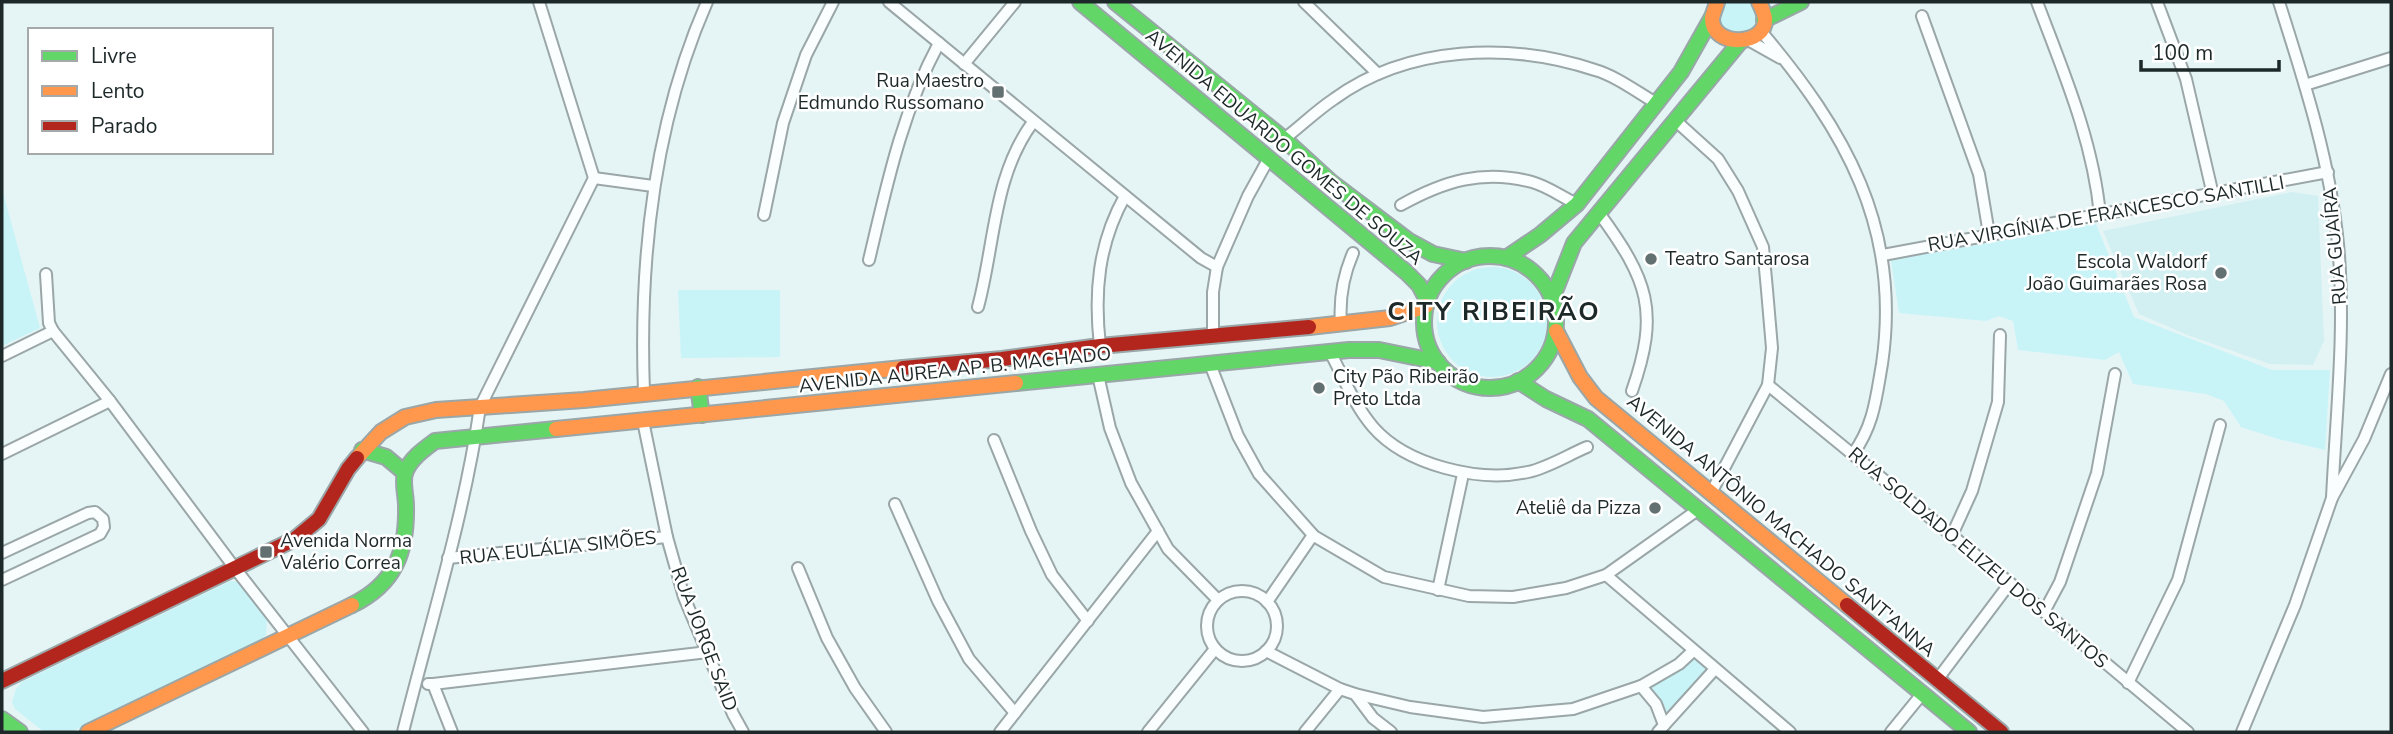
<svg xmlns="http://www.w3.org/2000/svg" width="2393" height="734" viewBox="0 0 2393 734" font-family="'Nunito Sans',sans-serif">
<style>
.built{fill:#d2eff1}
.green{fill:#c8f4f8}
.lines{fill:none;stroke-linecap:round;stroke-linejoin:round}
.street-casing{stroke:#9aa6a7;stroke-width:14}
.fast-casing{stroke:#9aa6a7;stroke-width:18}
.slow-casing{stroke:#9aa6a7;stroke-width:18}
.jam-casing{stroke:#9aa6a7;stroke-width:18}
.street{stroke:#fbfefe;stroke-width:10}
.fast{stroke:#63d668;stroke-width:14}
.slow{stroke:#ff974d;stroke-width:14}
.jam{stroke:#b3261e;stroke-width:14}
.poi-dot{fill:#637071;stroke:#fff;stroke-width:2.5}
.labels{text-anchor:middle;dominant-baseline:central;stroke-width:5;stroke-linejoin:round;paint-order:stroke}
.poi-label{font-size:19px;fill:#1d2829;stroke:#fff;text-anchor:end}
.street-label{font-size:19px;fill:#1d2829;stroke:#fff}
.district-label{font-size:26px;font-weight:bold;letter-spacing:2px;fill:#1d2829;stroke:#fff}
</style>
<rect width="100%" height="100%" fill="#e5f5f6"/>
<path class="built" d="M2292 192 2318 196 2324 341 2313 365 2270 364 2190 336 2139 314 2103 231Z"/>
<g class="green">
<path d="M1723 2 1752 3 1758 17 1751 31 1729 35 1718 24 1719 8Z"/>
<path d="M2 189 40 328 2 346Z"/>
<path d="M2096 224 2134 317 2272 370H2330L2325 450 2278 439 2241 427 2224 401 2206 394 2133 384 2119 352 2105 360 2018 350 2013 321 1999 316 1986 321 1899 313 1891 260Z"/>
<circle cx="1492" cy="322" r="55"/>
<path d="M678 290H780V357L681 358Z"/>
<path d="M231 581 241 582 267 617 266 635 258 643 71 732H44L15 709 12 702 16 689 22 682Z"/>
<path d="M1693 652 1714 669 1664 724 1643 686Z"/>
</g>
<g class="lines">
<defs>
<g id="street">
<path d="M889 2 1201 258 1217 267"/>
<path d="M1304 2 1378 74"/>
<path d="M2037 2C2063 71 2093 140 2100 215"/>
<path d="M2157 2 2186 79 2213 195"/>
<path d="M2279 2C2304 81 2330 160 2338 244 2346 328 2336 414 2332 498"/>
<path d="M1922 16 1979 174 1989 234"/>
<path d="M1760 30C1845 130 1902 228 1882 364 1876 398 1874 425 1853 454"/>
<path d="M1748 40 1780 58"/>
<path d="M964 64 1015 2"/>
<path d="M2305 85 2391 58"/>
<path d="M1676 121 1718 159 1738 191 1763 247 1767 290 1772 348 1768 385 1711 493"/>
<path d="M1284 139C1301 126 1316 111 1334 99 1408 45 1511 42 1595 70 1616 76 1637 92 1656 103"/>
<path d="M594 178 653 186"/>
<path d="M1401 205C1444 181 1483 169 1532 182 1547 186 1562 197 1577 204"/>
<path d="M1599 213C1648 280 1660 311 1632 391"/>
<path d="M764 215 783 123 806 55 833 2"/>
<path d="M1883 255 2328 172"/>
<path d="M869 260C887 184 902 112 939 43"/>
<path d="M46 274 49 323 53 331 110 401 234 567 363 732"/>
<path d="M978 307C995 244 993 176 1033 122"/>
<path d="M1341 324C1339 298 1343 276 1353 253"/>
<path d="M1213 336V292L1217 267 1248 196 1269 158"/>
<path d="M1100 346C1094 293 1098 244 1125 196"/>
<path d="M1330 352C1343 376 1354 405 1373 427 1406 465 1479 483 1528 472 1547 468 1568 455 1587 447"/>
<path d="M2 356 53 331"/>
<path d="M1210 364 1238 436 1259 474 1314 536 1384 577 1469 596 1513 597 1566 588 1606 575 1699 509"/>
<path d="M1098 375 1110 428 1131 483 1168 549 1218 600"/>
<path d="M1768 385 2010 583 2188 732"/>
<path d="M644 392C639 259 653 125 707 2"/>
<path d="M643 421 667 537 684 597 733 714 743 732"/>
<path d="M994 440 1031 531 1052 575 1088 621"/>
<path d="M2 454 110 401"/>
<path d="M895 504 938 601 969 659 1015 713"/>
<path d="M1952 535 1972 491 1998 402 2000 335"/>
<path d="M2 553 88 513 95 512 103 519 104 527 100 534 2 580"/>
<path d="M448 558 667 537"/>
<path d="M798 568 827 638 855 688 886 732"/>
<path d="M1606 575 1790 732"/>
<path d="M1438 590 1463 474"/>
<circle cx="1242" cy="626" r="35"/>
<path d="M1267 602 1313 535"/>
<path d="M2044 612 2060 582 2097 473 2115 374"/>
<path d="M1266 651 1340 689 1355 694 1410 707 1483 717 1573 709 1641 686 1679 664 1693 651"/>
<path d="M1937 680 2010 583"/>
<path d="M2128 683 2178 580 2220 425"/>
<path d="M428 684H433L452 732"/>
<path d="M433 684 708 652"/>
<path d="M1641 686 1656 704 1664 725"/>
<path d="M1355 694 1373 718 1391 732"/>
<path d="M403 732C430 624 464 517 480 407L594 178 539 2"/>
<path d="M1000 732 1158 531"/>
<path d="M1148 732 1215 649"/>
<path d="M1305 732 1340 689"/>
<path d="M1658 732 1715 669"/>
<path d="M1891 732 1922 694"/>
<path d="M2242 732 2295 605 2332 498 2364 439 2391 374"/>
</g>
<g id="fast">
<path d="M1080 2 1406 272 1419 285 1427 300"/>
<path d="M1115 2 1284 139 1331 182 1409 241 1433 254 1466 261"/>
<path d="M1764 20 1801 2"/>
<circle cx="1490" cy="322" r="66"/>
<path d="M1506 258 1540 235 1577 204 1681 72 1712 17"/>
<path d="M1552 299 1574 243 1740 42"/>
<path d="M1518 381 1546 399 1588 419 1969 732"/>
<path d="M1016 383 1349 350H1379L1438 362"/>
<path d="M698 387 702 415"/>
<path d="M362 450 386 457 405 473"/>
<path d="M352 605C395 584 407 552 406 506 406 495 402 483 405 473 410 459 424 449 435 441L556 429"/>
<path d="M2 719 20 732"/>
</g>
<g id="slow">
<path d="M1717 2C1716 7 1713 13 1712 18 1711 48 1767 47 1765 18 1764 13 1761 6 1759 2"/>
<path d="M1309 327 1390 318 1426 306"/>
<path d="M1556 331 1580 377 1596 398 1847 605"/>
<path d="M556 429 1016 383"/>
<path d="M357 458 381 432 405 417 436 410 584 400 903 368"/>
<path d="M88 732 352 605"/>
</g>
<g id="jam">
<path d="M903 368 1002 359 1100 346 1309 327"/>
<path d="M1847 605 2001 732"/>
<path d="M2 681 295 539 319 519 348 469 357 458"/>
</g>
</defs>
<use href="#street" class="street-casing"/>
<use href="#fast" class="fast-casing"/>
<use href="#slow" class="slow-casing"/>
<use href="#jam" class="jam-casing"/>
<use href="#street" class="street"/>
<use href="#fast" class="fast"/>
<use href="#slow" class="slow"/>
<use href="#jam" class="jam"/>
</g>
<g class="poi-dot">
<rect x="991" y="85" width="14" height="14" rx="3.5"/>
<circle cx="1651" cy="259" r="7"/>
<circle cx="2221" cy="273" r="7"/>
<circle cx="1319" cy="388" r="7"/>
<circle cx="1655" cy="508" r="7"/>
<rect x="259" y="545" width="14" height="14" rx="3.5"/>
</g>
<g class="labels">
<g class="poi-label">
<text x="984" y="81">Rua Maestro<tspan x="984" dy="22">Edmundo Russomano</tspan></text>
<text x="1665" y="259" text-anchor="start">Teatro Santarosa</text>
<text x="2207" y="262">Escola Waldorf<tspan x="2207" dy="22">João Guimarães Rosa</tspan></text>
<text x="1333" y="377" text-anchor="start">City Pão Ribeirão<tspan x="1333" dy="22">Preto Ltda</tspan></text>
<text x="1641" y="508">Ateliê da Pizza</text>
<text x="280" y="541" text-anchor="start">Avenida Norma<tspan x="280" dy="22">Valério Correa</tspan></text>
</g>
<g class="street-label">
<text transform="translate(1284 147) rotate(40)">AVENIDA EDUARDO GOMES DE SOUZA</text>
<text transform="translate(2106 214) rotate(-10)">RUA VIRGÍNIA DE FRANCESCO SANTILLI</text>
<text transform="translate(2335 246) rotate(-95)">RUA GUAÍRA</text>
<text transform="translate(955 370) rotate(-6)">AVENIDA AUREA AP. B. MACHADO</text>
<text transform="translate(1781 526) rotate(40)">AVENIDA ANTÔNIO MACHADO SANT'ANNA</text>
<text transform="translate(558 548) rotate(-6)">RUA EULÁLIA SIMÕES</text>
<text transform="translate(1978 558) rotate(40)">RUA SOLDADO ELIZEU DOS SANTOS</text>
<text transform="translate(704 639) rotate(69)">RUA JORGE SAID</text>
</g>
<g class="district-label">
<text x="1494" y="311">CITY RIBEIRÃO</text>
</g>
</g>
<rect width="2393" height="734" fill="none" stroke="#1d2829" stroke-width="7"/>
<rect x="28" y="28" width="245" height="126" fill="#ffffff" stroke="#a5a9a9" stroke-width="2"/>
<rect x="42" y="51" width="35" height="10" fill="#63d668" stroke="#a5a9a9" stroke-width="2"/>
<text x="91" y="63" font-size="21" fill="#1d2829">Livre</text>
<rect x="42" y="86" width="35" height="10" fill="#ff974d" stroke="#a5a9a9" stroke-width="2"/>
<text x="91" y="98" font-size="21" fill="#1d2829">Lento</text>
<rect x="42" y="121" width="35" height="10" fill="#b3261e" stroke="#a5a9a9" stroke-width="2"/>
<text x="91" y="133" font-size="21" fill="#1d2829">Parado</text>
<path d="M2141 60v10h138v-10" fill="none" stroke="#1d2829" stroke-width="3.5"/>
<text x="2152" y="60" font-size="21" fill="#1d2829" stroke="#ffffff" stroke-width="5" paint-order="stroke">100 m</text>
</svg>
